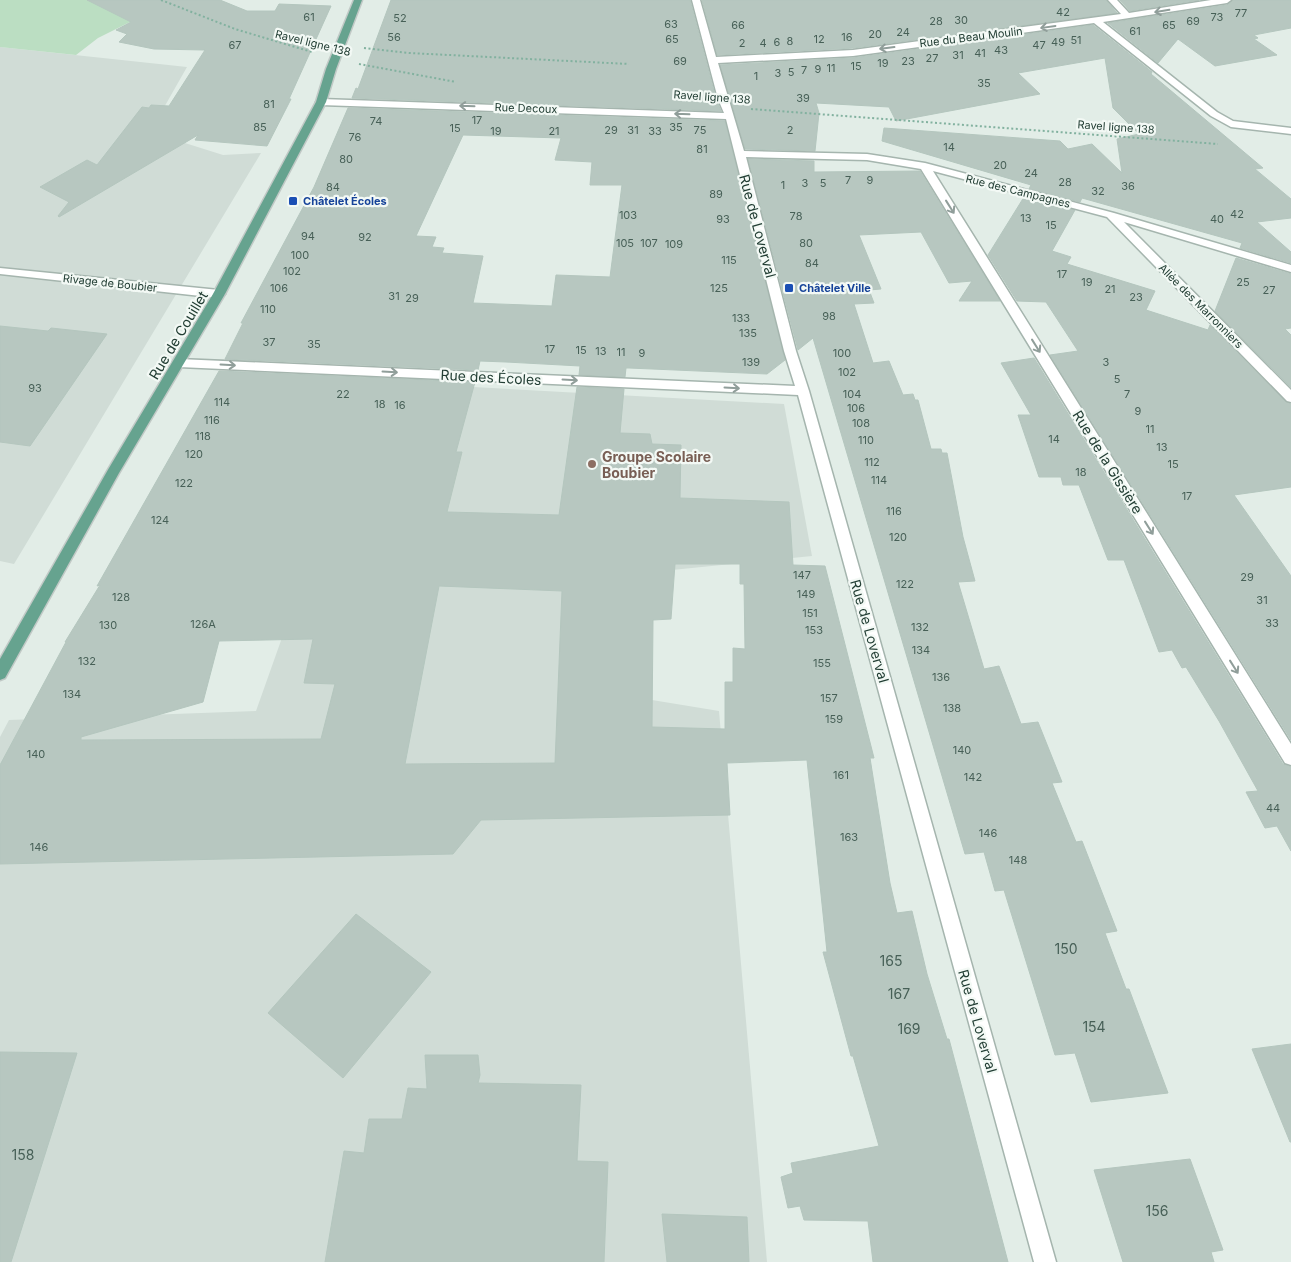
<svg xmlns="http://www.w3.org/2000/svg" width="1291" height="1262" viewBox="0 0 1291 1262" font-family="Inter,sans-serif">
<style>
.built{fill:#d0dcd6}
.green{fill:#bbdec2}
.building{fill:#b7c7c0;stroke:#b4c6be;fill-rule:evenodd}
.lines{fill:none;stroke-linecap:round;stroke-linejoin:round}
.minor-casing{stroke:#a5b5ae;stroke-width:3}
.major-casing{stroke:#c1c9c6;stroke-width:3}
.path{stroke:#82b19f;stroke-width:2;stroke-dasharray:2 2.5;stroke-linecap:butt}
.minor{fill:#fff;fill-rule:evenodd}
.major{fill:#66a38f;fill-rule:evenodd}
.oneway{stroke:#909e9a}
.transit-dot{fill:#1a4fb4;stroke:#f3f9f5;stroke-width:2}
.education-dot{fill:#8d6e63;stroke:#f3f9f5;stroke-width:2}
.labels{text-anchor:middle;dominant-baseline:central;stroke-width:4.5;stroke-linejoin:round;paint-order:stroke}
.number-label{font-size:11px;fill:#476057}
.far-street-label{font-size:11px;fill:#223e34;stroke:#f3f9f5}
.far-transit-label{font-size:11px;font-weight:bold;fill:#164399;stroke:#f3f9f5;text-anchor:start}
.street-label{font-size:14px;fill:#223e34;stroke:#f3f9f5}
.education-label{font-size:14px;font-weight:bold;fill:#785e54;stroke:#f3f9f5;text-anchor:start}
.near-number-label{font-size:14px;fill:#476057}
</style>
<rect width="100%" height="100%" fill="#e2ede7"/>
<g class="built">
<path d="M0 47 187 67 150 132 223 155 261 153 14 564 0 561Z"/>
<path d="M418 384 784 404 812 556 652 572V700L719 711 767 1262H0V737L9 720 256 711 333 494Z"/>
</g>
<path class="green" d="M0 0H148L138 18 98 38 76 55 0 47Z"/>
<g class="building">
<path d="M87 0H220L247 11H275L279 4 331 6 289 99H291L267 146 195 140 198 135 59 217 58 216 69 202 40 187 87 160 97 165 142 107 149 108 151 105 169 106 205 50 154 49 119 42 127 34 116 30 131 22Z"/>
<path d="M391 0H690L716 99 721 111 352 98 356 88 358 89Z"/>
<path d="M702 0H1106L1117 13 853 48 717 55Z"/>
<path d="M1120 0H1199L1130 11Z"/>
<path d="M1233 0H1291V28L1254 35 1258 38 1254 39 1277 55 1215 66 1178 39 1158 63 1108 23 1227 5Z"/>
<path d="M1093 25 1152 72 1151 74 1263 168 1255 169 1291 199V218L1257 222 1291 252V263L1240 248 1242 243 1082 198 1080 202 1029 189 1031 185 882 141 884 128 1060 141 1068 149 1092 144 1122 173 1117 139 1139 134 1113 108 1105 58 1018 73 1040 94 896 121 889 107 816 103 819 113 815 151 745 149 720 65 853 58Z"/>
<path d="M348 108 725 121 785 360 767 374 629 368H626L625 377 579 375 580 366 506 362 480 361 478 370 225 359 243 323H241L314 187ZM463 135 561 138 555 160 592 162 590 185H622L610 277 556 275 552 306 473 303 483 256 442 253 444 248 432 247 436 237 416 236Z"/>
<path d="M748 159 814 161V172L920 171 1000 301H959L972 281 949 283 921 232 859 235 881 289 869 290 874 303 854 304 873 363 889 361 903 395 913 394 915 400H918L931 449H941L942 453H947L963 537 975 581 958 582 984 669 999 666 1021 724 1038 722 1062 782 1052 783 1076 842 1082 841 1117 931 1105 933 1126 989H1129L1168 1093 1091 1102 1075 1053 1055 1055 1004 890 995 891 984 852 965 854 813 338 798 350Z"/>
<path d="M1024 197 1075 210 1052 251 1071 257 1067 264 1155 291 1146 310 1208 330 1210 325 1286 402 1291 404V487L1234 495 1291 576V740L1050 355 1078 351 1046 302 1017 301 988 255Z"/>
<path d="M1236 258 1291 274V328L1285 329 1291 335V387L1215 311Z"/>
<path d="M0 326 48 331 51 328 107 334 30 446 0 442Z"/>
<path d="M1034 358 1283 764 1291 767V851L1277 826 1265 828 1246 792 1258 791 1219 721 1186 667 1182 668 1172 650 1159 652 1124 560H1108L1079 485H1063L1061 477H1039L1018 415H1031L1001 363Z"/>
<path d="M219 371 475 382 456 452H462L447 512 559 515 577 387 624 389 620 433 650 434 652 444 681 445 680 498 789 502 793 565 825 566 874 758H870L890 883 897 913 912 911 927 974 947 1039H949L1008 1262H873L868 1221 804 1220 800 1206 788 1208 781 1177 793 1173 791 1163 879 1146 853 1056H851L823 952H827L807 760 727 763 730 815 481 820 453 854 0 864V765L66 642H65L100 585 97 586ZM675 564H740V584H744L745 649 733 648V682H725V729L652 727 653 620 671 619ZM439 586 562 591 555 763 405 764ZM313 639 304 683 335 684 321 739 81 740V737L203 702 219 641Z"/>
<path d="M356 914 431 972 343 1078 268 1013Z"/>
<path d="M1291 1044V1142H1290L1252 1049Z"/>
<path d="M0 1052 77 1053 11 1262H0Z"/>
<path d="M425 1055H478L480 1075 478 1083 581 1085 577 1161 608 1162 604 1262H325L344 1151 364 1153 369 1119H402L408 1088 427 1089Z"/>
<path d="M1190 1159 1223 1250 1211 1252 1214 1262H1123L1094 1170Z"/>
<path d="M662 1214 747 1217 749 1262H667Z"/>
</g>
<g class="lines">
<defs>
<g id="minor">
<path d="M692 0H700L716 57 853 50 1121 14 1108 0H1117L1129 13 1211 0H1231L1227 3 1103 22 1217 112 1233 121 1291 128V134L1231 127 1211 116 1094 23 853 56 718 63 744 151 867 154 925 163 1114 213 1291 265V272L1124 222 1291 390V402L1287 401 1107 217 933 171 1291 744V765L1285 763 921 169 867 160 746 157 796 351 809 391 1056 1262H1034L798 395 179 367 173 363 179 359 795 386 784 351 726 119 321 105 316 102 321 99 724 113 718 99Z"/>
<path d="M0 268 219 290 225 294 219 298 0 274Z"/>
</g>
<path id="major" d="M354 0H362L336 69 326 102 225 294 119 473 5 678 0 680V659L109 468 213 294 316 102 326 69Z"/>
</defs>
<use href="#minor" class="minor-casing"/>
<use href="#major" class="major-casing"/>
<g class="path">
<path d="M161 0 235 29 312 52"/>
<path d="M364 48 409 53 629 64"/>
<path d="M359 64 456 82"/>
<path d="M751 109 1218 144"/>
</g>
<use href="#minor" class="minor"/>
<use href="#major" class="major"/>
</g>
<defs><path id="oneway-shaft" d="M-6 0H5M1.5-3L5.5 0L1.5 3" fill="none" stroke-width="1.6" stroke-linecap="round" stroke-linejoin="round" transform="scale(1.25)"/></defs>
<g class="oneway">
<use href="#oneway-shaft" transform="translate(1162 11) rotate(171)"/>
<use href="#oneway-shaft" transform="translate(1048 27) rotate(172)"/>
<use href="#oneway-shaft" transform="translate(887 48) rotate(173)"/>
<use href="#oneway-shaft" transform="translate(467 106) rotate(-178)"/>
<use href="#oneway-shaft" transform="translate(682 114) rotate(-178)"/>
<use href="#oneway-shaft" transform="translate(950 207) rotate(58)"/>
<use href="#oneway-shaft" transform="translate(1036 346) rotate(58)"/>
<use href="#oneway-shaft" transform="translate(228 365) rotate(3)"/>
<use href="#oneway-shaft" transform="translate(390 372) rotate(3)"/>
<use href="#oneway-shaft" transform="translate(570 380) rotate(3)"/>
<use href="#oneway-shaft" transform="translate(732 388) rotate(3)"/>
<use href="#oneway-shaft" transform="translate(1149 528) rotate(58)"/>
<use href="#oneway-shaft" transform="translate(1234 667) rotate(58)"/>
</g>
<g class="transit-dot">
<rect x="288" y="196" width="10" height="10" rx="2.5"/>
<rect x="784" y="283" width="10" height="10" rx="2.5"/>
</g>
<circle class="education-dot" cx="592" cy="464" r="5"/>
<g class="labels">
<g class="number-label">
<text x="1063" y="12">42</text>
<text x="1241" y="13">77</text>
<text x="309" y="17">61</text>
<text x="1217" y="17">73</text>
<text x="400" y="18">52</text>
<text x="961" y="20">30</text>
<text x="936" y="21">28</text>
<text x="1193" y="21">69</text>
<text x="671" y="24">63</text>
<text x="738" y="25">66</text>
<text x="1169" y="25">65</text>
<text x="1135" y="31">61</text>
<text x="903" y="32">24</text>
<text x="875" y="34">20</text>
<text x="394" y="37">56</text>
<text x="847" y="37">16</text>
<text x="672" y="39">65</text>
<text x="819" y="39">12</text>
<text x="1076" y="40">51</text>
<text x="790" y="41">8</text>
<text x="777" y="42">6</text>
<text x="1058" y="42">49</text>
<text x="742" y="43">2</text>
<text x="763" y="43">4</text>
<text x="235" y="45">67</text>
<text x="1039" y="45">47</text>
<text x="1001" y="50">43</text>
<text x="980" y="53">41</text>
<text x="958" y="55">31</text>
<text x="932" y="58">27</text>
<text x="680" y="61">69</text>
<text x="908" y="61">23</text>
<text x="883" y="63">19</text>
<text x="856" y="66">15</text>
<text x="831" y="68">11</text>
<text x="818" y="69">9</text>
<text x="804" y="70">7</text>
<text x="791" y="72">5</text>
<text x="778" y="73">3</text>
<text x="756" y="76">1</text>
<text x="984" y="83">35</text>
<text x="803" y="98">39</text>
<text x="269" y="104">81</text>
<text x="477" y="120">17</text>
<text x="376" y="121">74</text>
<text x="260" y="127">85</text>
<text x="676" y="127">35</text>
<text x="455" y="128">15</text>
<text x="611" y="130">29</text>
<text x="633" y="130">31</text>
<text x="700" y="130">75</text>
<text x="790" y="130">2</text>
<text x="496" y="131">19</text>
<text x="554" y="131">21</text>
<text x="655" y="131">33</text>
<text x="355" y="137">76</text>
<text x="949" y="147">14</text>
<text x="702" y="149">81</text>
<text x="346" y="159">80</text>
<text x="1000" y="165">20</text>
<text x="1031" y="173">24</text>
<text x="848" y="180">7</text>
<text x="870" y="180">9</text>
<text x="1065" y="182">28</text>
<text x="805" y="183">3</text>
<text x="823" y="183">5</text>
<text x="783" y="185">1</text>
<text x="1128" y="186">36</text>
<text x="333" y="187">84</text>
<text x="1098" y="191">32</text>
<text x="716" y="194">89</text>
<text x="1237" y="214">42</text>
<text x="628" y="215">103</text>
<text x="796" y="216">78</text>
<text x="1026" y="218">13</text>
<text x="723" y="219">93</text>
<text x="1217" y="219">40</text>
<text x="1051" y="225">15</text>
<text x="308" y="236">94</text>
<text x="365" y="237">92</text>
<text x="625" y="243">105</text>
<text x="649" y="243">107</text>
<text x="806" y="243">80</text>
<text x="674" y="244">109</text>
<text x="300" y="255">100</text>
<text x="729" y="260">115</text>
<text x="812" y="263">84</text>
<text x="292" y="271">102</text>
<text x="1062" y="274">17</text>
<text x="1087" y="282">19</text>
<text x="1243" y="282">25</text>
<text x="279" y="288">106</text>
<text x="719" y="288">125</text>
<text x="1110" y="289">21</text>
<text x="1269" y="290">27</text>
<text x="394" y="296">31</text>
<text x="1136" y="297">23</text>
<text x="412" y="298">29</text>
<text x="268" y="309">110</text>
<text x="829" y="316">98</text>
<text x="741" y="318">133</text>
<text x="748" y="333">135</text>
<text x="269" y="342">37</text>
<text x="314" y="344">35</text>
<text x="550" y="349">17</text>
<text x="581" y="350">15</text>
<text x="601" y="351">13</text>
<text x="621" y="352">11</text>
<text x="642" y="353">9</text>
<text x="842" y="353">100</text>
<text x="751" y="362">139</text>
<text x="1106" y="362">3</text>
<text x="847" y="372">102</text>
<text x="1117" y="379">5</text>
<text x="35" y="388">93</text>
<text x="343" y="394">22</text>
<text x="852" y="394">104</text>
<text x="1127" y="394">7</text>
<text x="222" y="402">114</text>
<text x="380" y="404">18</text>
<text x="400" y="405">16</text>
<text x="856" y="408">106</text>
<text x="1138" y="411">9</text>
<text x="212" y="420">116</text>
<text x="861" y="423">108</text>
<text x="1150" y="429">11</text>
<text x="203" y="436">118</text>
<text x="1054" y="439">14</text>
<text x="866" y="440">110</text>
<text x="1162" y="447">13</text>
<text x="194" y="454">120</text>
<text x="872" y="462">112</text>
<text x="1173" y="464">15</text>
<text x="1081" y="472">18</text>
<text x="879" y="480">114</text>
<text x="184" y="483">122</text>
<text x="1187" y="496">17</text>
<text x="894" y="511">116</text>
<text x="160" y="520">124</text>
<text x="898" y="537">120</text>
<text x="802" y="575">147</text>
<text x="1247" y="577">29</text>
<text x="905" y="584">122</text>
<text x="806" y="594">149</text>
<text x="121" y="597">128</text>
<text x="1262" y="600">31</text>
<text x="810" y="613">151</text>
<text x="1272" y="623">33</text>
<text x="203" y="624">126A</text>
<text x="108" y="625">130</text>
<text x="920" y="627">132</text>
<text x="814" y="630">153</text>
<text x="921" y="650">134</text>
<text x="87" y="661">132</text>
<text x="822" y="663">155</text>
<text x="941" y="677">136</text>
<text x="72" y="694">134</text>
<text x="829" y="698">157</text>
<text x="952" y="708">138</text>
<text x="834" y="719">159</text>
<text x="962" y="750">140</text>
<text x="36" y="754">140</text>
<text x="841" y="775">161</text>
<text x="973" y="777">142</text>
<text x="1273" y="808">44</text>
<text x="988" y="833">146</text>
<text x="849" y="837">163</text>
<text x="39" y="847">146</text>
<text x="1018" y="860">148</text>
</g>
<g class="far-street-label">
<text transform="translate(971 37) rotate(-7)">Rue du Beau Moulin</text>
<text transform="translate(313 43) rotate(14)">Ravel ligne 138</text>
<text transform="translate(712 97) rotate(4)">Ravel ligne 138</text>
<text transform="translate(526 108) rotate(2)">Rue Decoux</text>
<text transform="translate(1116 127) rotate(4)">Ravel ligne 138</text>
<text transform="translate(1018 191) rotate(14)">Rue des Campagnes</text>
<text transform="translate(110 283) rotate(6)">Rivage de Boubier</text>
<text transform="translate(1201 306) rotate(45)">Allée des Marronniers</text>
</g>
<g class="far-transit-label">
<text x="303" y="201">Châtelet Écoles</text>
<text x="799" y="288">Châtelet Ville</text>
</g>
<g class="street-label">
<text transform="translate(758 226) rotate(75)">Rue de Loverval</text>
<text transform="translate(178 335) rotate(-59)">Rue de Couillet</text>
<text transform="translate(491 377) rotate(3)">Rue des Écoles</text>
<text transform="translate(1108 462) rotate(58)">Rue de la Gissière</text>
<text transform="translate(870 631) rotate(74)">Rue de Loverval</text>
<text transform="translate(978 1021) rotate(74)">Rue de Loverval</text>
</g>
<g class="education-label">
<text x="602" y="456">Groupe Scolaire<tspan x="602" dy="16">Boubier</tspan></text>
</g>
<g class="near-number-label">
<text x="1066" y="948">150</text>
<text x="891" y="960">165</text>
<text x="899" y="993">167</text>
<text x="1094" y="1026">154</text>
<text x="909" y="1028">169</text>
<text x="23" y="1154">158</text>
<text x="1157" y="1210">156</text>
</g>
</g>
</svg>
